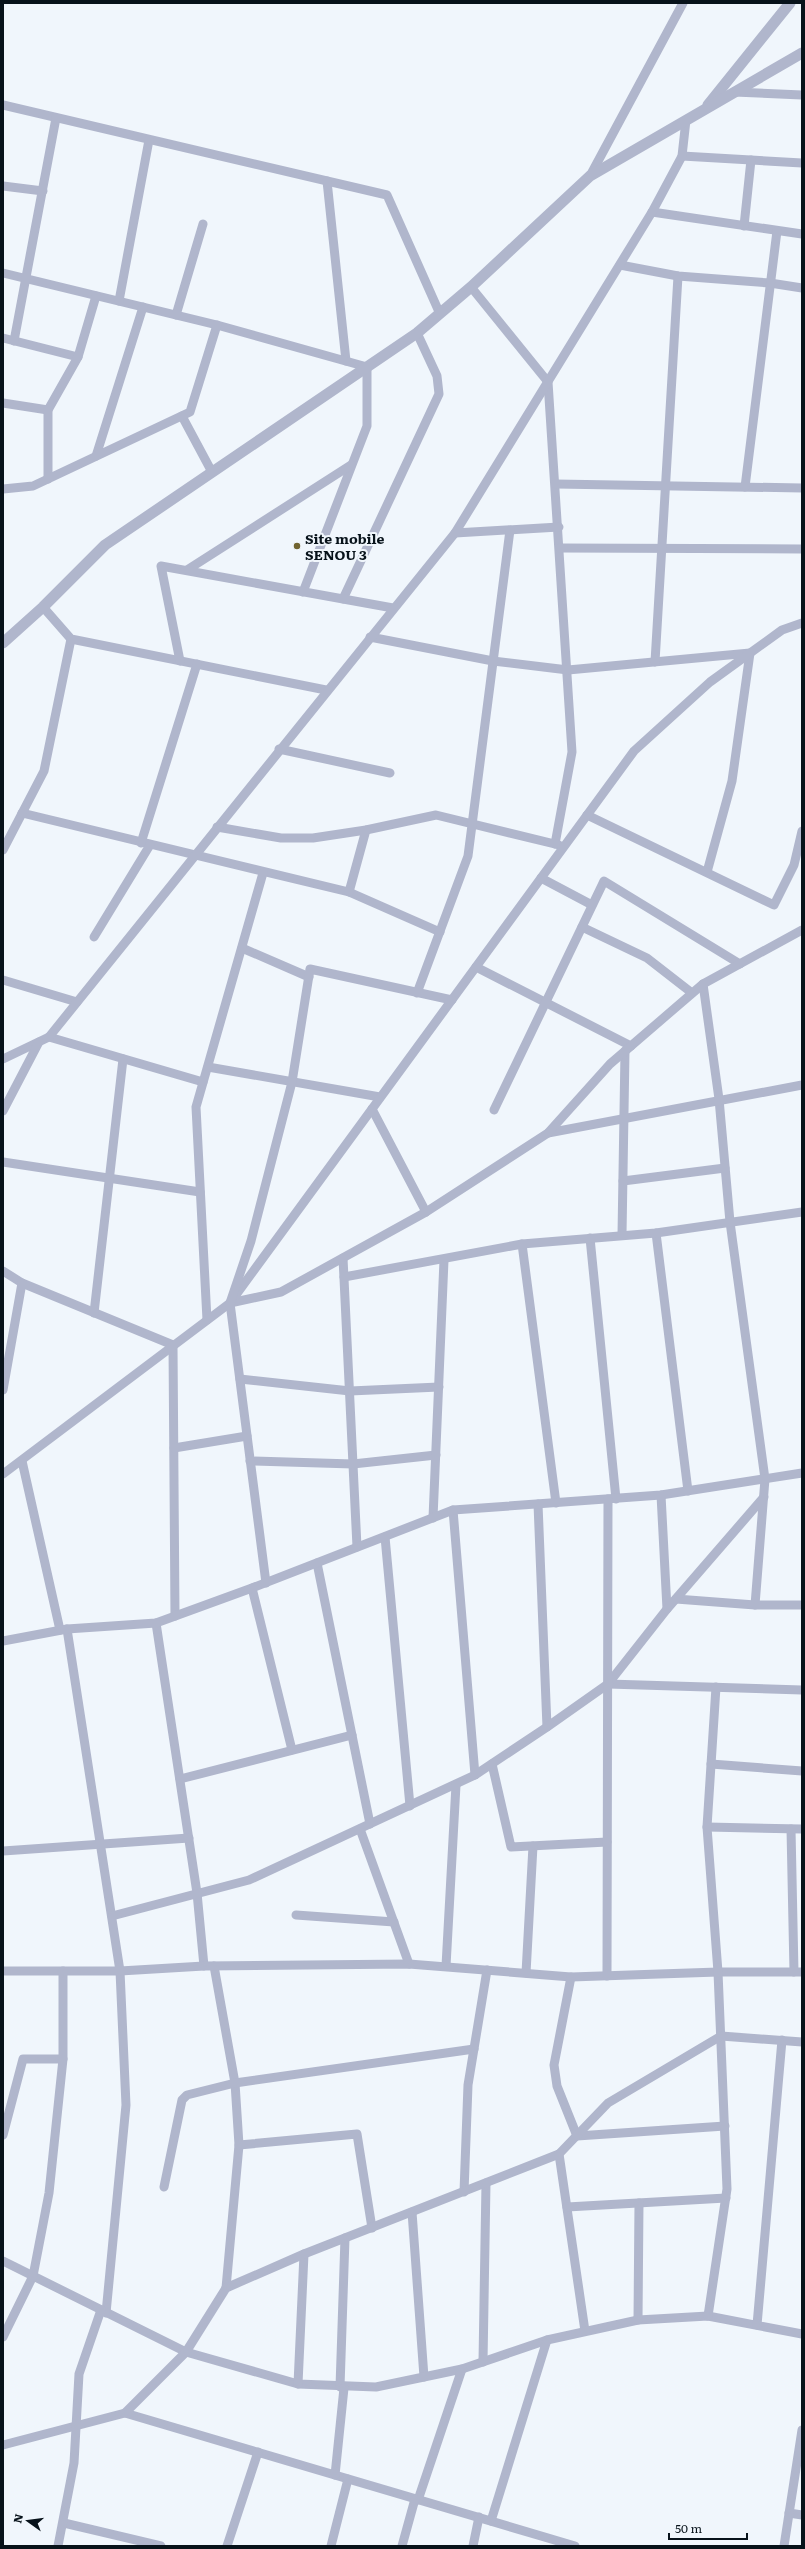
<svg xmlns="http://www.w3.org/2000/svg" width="805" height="2549" viewBox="0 0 805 2549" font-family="Literata,serif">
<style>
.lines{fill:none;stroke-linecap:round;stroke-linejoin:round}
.minor{stroke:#b0b6cc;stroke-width:9}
.tertiary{stroke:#b0b6cc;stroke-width:11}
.poi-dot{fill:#706330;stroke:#f0f6fc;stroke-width:1.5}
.labels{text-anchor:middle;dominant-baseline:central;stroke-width:4;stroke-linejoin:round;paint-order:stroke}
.poi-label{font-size:14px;font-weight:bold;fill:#07121a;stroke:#f0f6fc;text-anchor:start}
</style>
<rect width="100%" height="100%" fill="#f0f6fc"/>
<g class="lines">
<g class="minor">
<path d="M734 92 802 95"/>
<path d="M3 105 387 195 440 314"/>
<path d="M682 156 802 163"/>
<path d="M590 176 683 3"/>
<path d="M327 181 346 361"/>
<path d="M3 186 43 191"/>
<path d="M652 212 802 234"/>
<path d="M744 226 751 160"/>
<path d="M620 265 678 276 770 283 802 288"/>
<path d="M3 273 217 325 367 367V426L303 592"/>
<path d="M471 287 548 382 572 752 555 844"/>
<path d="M119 301 149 140"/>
<path d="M176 315 203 224"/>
<path d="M3 338 78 357"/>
<path d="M14 341 56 118"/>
<path d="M3 403 48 410"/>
<path d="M182 416 212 472"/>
<path d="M96 456 143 307"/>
<path d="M48 479V410L78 357 96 296"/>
<path d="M556 484 802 488"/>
<path d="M745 487 777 231"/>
<path d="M3 489 33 486 190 412 217 325"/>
<path d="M455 533 559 527"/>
<path d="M560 548 802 549"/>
<path d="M187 570 351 465"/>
<path d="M343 599 439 394 437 376 417 333"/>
<path d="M43 607 71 639 326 690"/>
<path d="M370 637 493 661 568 670 750 653 732 781 707 872"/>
<path d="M180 661 161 566 393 608"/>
<path d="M655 662 678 276"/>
<path d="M279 749 390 773"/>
<path d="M22 813 349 892 440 932"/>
<path d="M587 815 774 905 794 865 802 831"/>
<path d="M217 827 281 838H313L366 830 436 815 559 845"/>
<path d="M141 843 197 664"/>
<path d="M3 850 44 771 71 639"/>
<path d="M541 878 592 905"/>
<path d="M349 892 366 830"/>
<path d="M582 927 647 958 692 993"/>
<path d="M94 937 150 845"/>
<path d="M242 948 309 977"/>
<path d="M476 967 631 1046"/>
<path d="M3 980 77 1002"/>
<path d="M703 984 719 1099 730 1222 765 1479 755 1605"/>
<path d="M417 993 468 856 510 530"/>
<path d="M49 1037 203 1082"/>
<path d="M3 1059 49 1037 455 533 652 212 682 156 686 120"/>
<path d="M208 1067 380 1097"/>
<path d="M372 1109 426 1212"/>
<path d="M494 1110 604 881 740 964"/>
<path d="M3 1111 39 1042"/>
<path d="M548 1133 802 1085"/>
<path d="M3 1162 200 1192"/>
<path d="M623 1181 725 1168"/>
<path d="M656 1233 688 1491"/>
<path d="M622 1235 625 1051"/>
<path d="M590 1238 616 1499"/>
<path d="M522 1244 556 1503"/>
<path d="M343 1258 357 1547"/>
<path d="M3 1271 22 1283 173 1345 175 1616"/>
<path d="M344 1277 522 1244 656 1233 802 1212"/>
<path d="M230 1303 281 1292 426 1212 548 1133 610 1064 703 984 802 930"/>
<path d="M94 1313 123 1059"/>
<path d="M207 1320 196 1107 263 873"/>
<path d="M240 1379 350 1391 439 1387"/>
<path d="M3 1390 22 1283"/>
<path d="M174 1448 247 1436"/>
<path d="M22 1461 60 1630"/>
<path d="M250 1461 353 1464 436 1455"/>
<path d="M3 1474 230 1303 634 751 710 682 782 630 802 623"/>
<path d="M661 1495 667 1609"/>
<path d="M538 1504 547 1727"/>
<path d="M453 1510 475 1775"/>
<path d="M433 1518 444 1260"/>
<path d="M385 1537 410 1806"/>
<path d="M317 1563 370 1824"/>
<path d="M266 1583 230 1303 251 1241 292 1082 310 969 452 1000"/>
<path d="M252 1588 292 1750"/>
<path d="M676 1599 755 1605H802"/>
<path d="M156 1623 197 1893 204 1966"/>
<path d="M67 1629 120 1971 126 2105 106 2313"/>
<path d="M3 1641 67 1629 156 1623 252 1588 453 1510 661 1495 802 1473"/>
<path d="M608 1684 802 1690"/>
<path d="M492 1764 511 1847 607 1842"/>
<path d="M711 1764 802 1771"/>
<path d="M180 1779 352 1735"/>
<path d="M707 1827 802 1829"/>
<path d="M360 1829 409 1964"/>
<path d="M791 1829 794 1972"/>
<path d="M3 1851 189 1838"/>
<path d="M296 1915 394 1922"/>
<path d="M112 1916 249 1880 475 1775 547 1727 608 1684 667 1609 764 1497"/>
<path d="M214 1966 235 2083 239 2145 226 2288"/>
<path d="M446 1966 456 1785"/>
<path d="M3 1971H120L204 1966 409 1964 571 1977 718 1972H802"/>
<path d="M526 1973 533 1846"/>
<path d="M607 1976 608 1499"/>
<path d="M571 1977 554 2065 557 2086 577 2136 725 2126"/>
<path d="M3 2135 23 2059H63"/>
<path d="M239 2145 357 2134 372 2228"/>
<path d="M559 2154 585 2331"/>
<path d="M164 2187 182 2100 187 2095 235 2083 474 2049"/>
<path d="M464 2192 468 2085 487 1970"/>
<path d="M567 2207 726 2198"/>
<path d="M412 2212 424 2377"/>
<path d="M3 2261 186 2352 298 2384 376 2387 462 2369 547 2340 638 2320 708 2316 802 2334"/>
<path d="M708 2316 727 2189 718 1972 707 1827 716 1687"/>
<path d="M638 2320 639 2203"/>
<path d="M757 2325 782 2040"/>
<path d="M3 2337 33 2276 49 2193 63 2059V1971"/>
<path d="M483 2362 486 2183"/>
<path d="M298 2384 304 2254"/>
<path d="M340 2387 345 2238"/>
<path d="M125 2413 575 2546"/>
<path d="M3 2445 125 2413 186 2352 226 2288 304 2254 559 2154 608 2103 721 2036 802 2042"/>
<path d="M335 2475 344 2388"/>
<path d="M418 2500 462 2369"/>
<path d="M789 2513 802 2515"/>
<path d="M491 2521 547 2340"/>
<path d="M64 2523 161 2546"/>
<path d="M58 2546 74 2463 79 2374 101 2310"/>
<path d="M227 2546 258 2452"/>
<path d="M331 2546 348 2479"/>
<path d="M402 2546 415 2499"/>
<path d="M473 2546 479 2517"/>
<path d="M784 2546 802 2430"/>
</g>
<g class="tertiary">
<path d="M708 105 790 3"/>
<path d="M3 643 43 607 105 545 417 333 471 287 590 176 802 53"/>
</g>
</g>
<circle class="poi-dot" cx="297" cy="546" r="4"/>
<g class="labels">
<g class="poi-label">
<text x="305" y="538">Site mobile<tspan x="305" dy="16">SENOU 3</tspan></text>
</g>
</g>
<rect width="805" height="2549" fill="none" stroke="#07121a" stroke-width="8"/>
<g transform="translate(28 2521) rotate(284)" stroke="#f0f6fc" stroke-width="3" paint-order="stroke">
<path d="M0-3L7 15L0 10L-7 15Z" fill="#07121a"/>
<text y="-6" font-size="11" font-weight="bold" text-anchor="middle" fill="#07121a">N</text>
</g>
<path d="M669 2533v6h78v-6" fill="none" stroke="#07121a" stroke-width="2"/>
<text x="675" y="2533" font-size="12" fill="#07121a" stroke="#f0f6fc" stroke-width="3" paint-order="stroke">50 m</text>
</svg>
